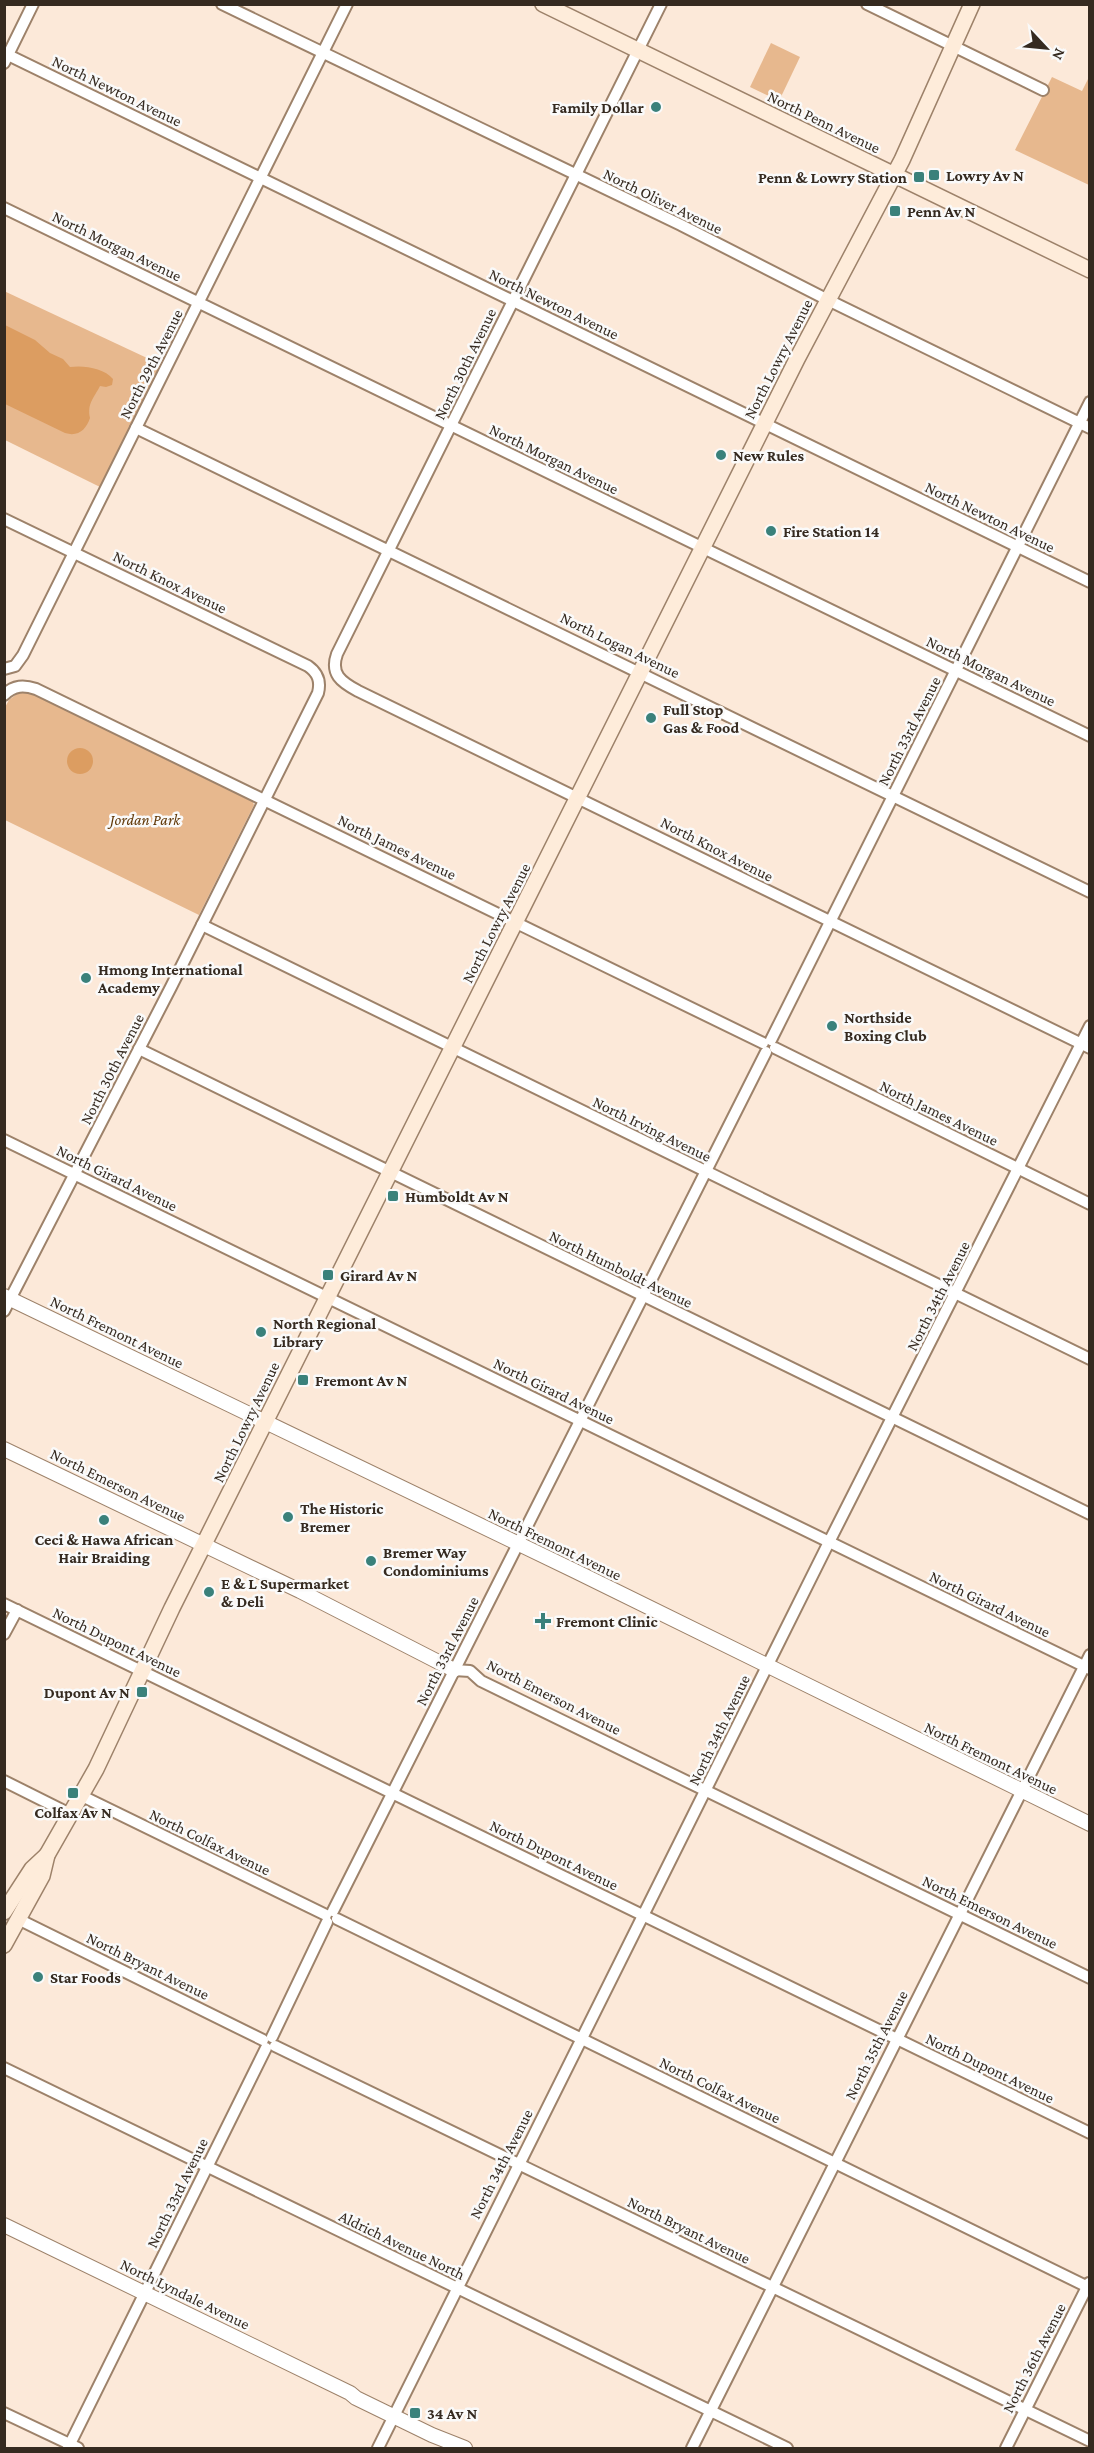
<svg xmlns="http://www.w3.org/2000/svg" width="1094" height="2453" viewBox="0 0 1094 2453" font-family="'Crimson Pro',serif">
<style>
.green{fill:#e7b88e}
.water{fill:#dc9d61}
.lines{fill:none;stroke-linecap:round;stroke-linejoin:round}
.minor-casing{stroke:#9d826a;stroke-width:14}
.tertiary-casing{stroke:#9d826a;stroke-width:16}
.secondary-casing{stroke:#9d826a;stroke-width:18}
.minor{stroke:#fff;stroke-width:10}
.tertiary{stroke:#fff;stroke-width:14}
.secondary{stroke:#feecda;stroke-width:15}
.poi-dot{fill:#3a817b;stroke:#fafafa;stroke-width:2}
.labels{text-anchor:middle;dominant-baseline:central;stroke-width:5;stroke-linejoin:round;paint-order:stroke}
.street-label{font-size:16px;fill:#352a20;stroke:#fafafa}
.poi-label{font-size:16px;font-weight:bold;fill:#352a20;stroke:#fafafa;text-anchor:start}
.park-label{font-size:16px;font-style:italic;fill:#623908;stroke:#fafafa}
</style>
<rect width="100%" height="100%" fill="#fce9d9"/>
<g class="green">
<path d="M771 43 800 57 779 101 750 87Z"/>
<path d="M1052 77 1082 91 1089 77V185L1015 150Z"/>
<path d="M4 291 162 365 100 487 5 440Z"/>
<path d="M21 691 28 692 225 788 230 787 251 797 254 805 199 915 5 820 4 709 9 700Z"/>
</g>
<g class="water">
<path d="M5 325 35 340 50 353 63 359 70 367C84 365 104 368 113 379L112 385 106 387 100 386C94 398 87 403 90 418 86 430 78 437 65 433L5 404Z"/>
<circle cx="80" cy="761" r="13"/>
</g>
<g class="lines">
<defs>
<g id="minor">
<path d="M222 4 681 225 828 300 1090 428"/>
<path d="M661 4 337 654C330 674 341 682 358 691L1090 1048"/>
<path d="M867 4 1043 90"/>
<path d="M4 53 1090 582"/>
<path d="M4 63 33 4"/>
<path d="M4 208 1090 736"/>
<path d="M136 428 1090 892"/>
<path d="M4 519 308 666C318 673 321 681 318 693L171 987 4 1311"/>
<path d="M4 669 15 666 23 655 347 4"/>
<path d="M4 695C14 685 24 685 36 689L763 1043"/>
<path d="M202 925 1090 1359"/>
<path d="M771 1040 1090 402"/>
<path d="M775 1048 1090 1204"/>
<path d="M139 1049 1090 1514"/>
<path d="M4 1140 1090 1669"/>
<path d="M4 1604 1090 2133"/>
<path d="M4 1634 17 1610"/>
<path d="M454 1670 470 1671 481 1681 1090 1978"/>
<path d="M4 1781 70 1814"/>
<path d="M82 1796 326 1915"/>
<path d="M333 1911 766 1052"/>
<path d="M18 1919 263 2040"/>
<path d="M337 1919 1090 2288"/>
<path d="M272 2037 327 1922"/>
<path d="M275 2046 1090 2441"/>
<path d="M4 2068 787 2448"/>
<path d="M4 2413 78 2448"/>
<path d="M68 2448 266 2048"/>
<path d="M378 2448 825 1550 1090 1026"/>
<path d="M692 2448 1090 1655"/>
<path d="M1006 2448 1089 2283"/>
</g>
<g id="tertiary">
<path d="M4 1296 575 1571 1090 1824"/>
<path d="M4 1449 300 1591 454 1670"/>
<path d="M4 2225 350 2393 356 2398 432 2435 465 2448"/>
</g>
<g id="secondary">
<path d="M543 4 1090 270"/>
<path d="M4 1912 32 1869 47 1855"/>
<path d="M4 1945 42 1876 47 1855 96 1769 172 1608 797 359 902 160 972 4"/>
</g>
</defs>
<use href="#minor" class="minor-casing"/>
<use href="#tertiary" class="tertiary-casing"/>
<use href="#secondary" class="secondary-casing"/>
<use href="#minor" class="minor"/>
<use href="#tertiary" class="tertiary"/>
<use href="#secondary" class="secondary"/>
</g>
<g class="poi-dot">
<circle cx="656" cy="107" r="6"/>
<rect x="928" y="169" width="12" height="12" rx="3"/>
<rect x="913" y="171" width="12" height="12" rx="3"/>
<rect x="889" y="205" width="12" height="12" rx="3"/>
<circle cx="721" cy="455" r="6"/>
<circle cx="771" cy="531" r="6"/>
<circle cx="651" cy="718" r="6"/>
<circle cx="86" cy="978" r="6"/>
<circle cx="832" cy="1026" r="6"/>
<rect x="387" y="1190" width="12" height="12" rx="3"/>
<rect x="322" y="1269" width="12" height="12" rx="3"/>
<circle cx="261" cy="1332" r="6"/>
<rect x="297" y="1374" width="12" height="12" rx="3"/>
<circle cx="288" cy="1517" r="6"/>
<circle cx="104" cy="1520" r="6"/>
<circle cx="371" cy="1561" r="6"/>
<circle cx="209" cy="1592" r="6"/>
<path d="M540 1612h6v6h6v6h-6v6h-6v-6h-6v-6h6z"/>
<rect x="136" y="1686" width="12" height="12" rx="3"/>
<rect x="67" y="1787" width="12" height="12" rx="3"/>
<circle cx="38" cy="1977" r="6"/>
<rect x="409" y="2407" width="12" height="12" rx="3"/>
</g>
<g class="labels">
<g class="street-label">
<text transform="translate(117 91) rotate(26)">North Newton Avenue</text>
<text transform="translate(824 122) rotate(26)">North Penn Avenue</text>
<text transform="translate(663 201) rotate(26)">North Oliver Avenue</text>
<text transform="translate(117 246) rotate(26)">North Morgan Avenue</text>
<text transform="translate(554 304) rotate(26)">North Newton Avenue</text>
<text transform="translate(778 359) rotate(-63)">North Lowry Avenue</text>
<text transform="translate(151 364) rotate(-63)">North 29th Avenue</text>
<text transform="translate(465 364) rotate(-64)">North 30th Avenue</text>
<text transform="translate(554 459) rotate(26)">North Morgan Avenue</text>
<text transform="translate(990 517) rotate(26)">North Newton Avenue</text>
<text transform="translate(170 582) rotate(26)">North Knox Avenue</text>
<text transform="translate(620 645) rotate(26)">North Logan Avenue</text>
<text transform="translate(991 671) rotate(26)">North Morgan Avenue</text>
<text transform="translate(909 731) rotate(-63)">North 33rd Avenue</text>
<text transform="translate(397 847) rotate(26)">North James Avenue</text>
<text transform="translate(717 849) rotate(27)">North Knox Avenue</text>
<text transform="translate(496 923) rotate(-63)">North Lowry Avenue</text>
<text transform="translate(112 1069) rotate(-63)">North 30th Avenue</text>
<text transform="translate(939 1113) rotate(26)">North James Avenue</text>
<text transform="translate(652 1129) rotate(26)">North Irving Avenue</text>
<text transform="translate(117 1178) rotate(26)">North Girard Avenue</text>
<text transform="translate(621 1269) rotate(26)">North Humboldt Avenue</text>
<text transform="translate(938 1296) rotate(-63)">North 34th Avenue</text>
<text transform="translate(117 1332) rotate(26)">North Fremont Avenue</text>
<text transform="translate(554 1391) rotate(26)">North Girard Avenue</text>
<text transform="translate(246 1422) rotate(-64)">North Lowry Avenue</text>
<text transform="translate(118 1485) rotate(26)">North Emerson Avenue</text>
<text transform="translate(555 1544) rotate(26)">North Fremont Avenue</text>
<text transform="translate(990 1604) rotate(26)">North Girard Avenue</text>
<text transform="translate(117 1642) rotate(26)">North Dupont Avenue</text>
<text transform="translate(447 1651) rotate(-63)">North 33rd Avenue</text>
<text transform="translate(554 1697) rotate(27)">North Emerson Avenue</text>
<text transform="translate(719 1730) rotate(-64)">North 34th Avenue</text>
<text transform="translate(991 1758) rotate(26)">North Fremont Avenue</text>
<text transform="translate(210 1842) rotate(26)">North Colfax Avenue</text>
<text transform="translate(554 1855) rotate(26)">North Dupont Avenue</text>
<text transform="translate(990 1912) rotate(26)">North Emerson Avenue</text>
<text transform="translate(148 1966) rotate(26)">North Bryant Avenue</text>
<text transform="translate(876 2045) rotate(-63)">North 35th Avenue</text>
<text transform="translate(990 2068) rotate(26)">North Dupont Avenue</text>
<text transform="translate(720 2090) rotate(26)">North Colfax Avenue</text>
<text transform="translate(501 2164) rotate(-63)">North 34th Avenue</text>
<text transform="translate(177 2193) rotate(-64)">North 33rd Avenue</text>
<text transform="translate(689 2230) rotate(26)">North Bryant Avenue</text>
<text transform="translate(402 2245) rotate(26)">Aldrich Avenue North</text>
<text transform="translate(185 2294) rotate(26)">North Lyndale Avenue</text>
<text transform="translate(1034 2358) rotate(-63)">North 36th Avenue</text>
</g>
<g class="poi-label">
<text x="644" y="107" text-anchor="end">Family Dollar</text>
<text x="946" y="175">Lowry Av N</text>
<text x="907" y="177" text-anchor="end">Penn &amp; Lowry Station</text>
<text x="907" y="211">Penn Av N</text>
<text x="733" y="455">New Rules</text>
<text x="783" y="531">Fire Station 14</text>
<text x="663" y="709">Full Stop<tspan x="663" dy="18">Gas &amp; Food</tspan></text>
<text x="98" y="969">Hmong International<tspan x="98" dy="18">Academy</tspan></text>
<text x="844" y="1017">Northside<tspan x="844" dy="18">Boxing Club</tspan></text>
<text x="405" y="1196">Humboldt Av N</text>
<text x="340" y="1275">Girard Av N</text>
<text x="273" y="1323">North Regional<tspan x="273" dy="18">Library</tspan></text>
<text x="315" y="1380">Fremont Av N</text>
<text x="300" y="1508">The Historic<tspan x="300" dy="18">Bremer</tspan></text>
<text x="104" y="1539" text-anchor="middle">Ceci &amp; Hawa African<tspan x="104" dy="18">Hair Braiding</tspan></text>
<text x="383" y="1552">Bremer Way<tspan x="383" dy="18">Condominiums</tspan></text>
<text x="221" y="1583">E &amp; L Supermarket<tspan x="221" dy="18">&amp; Deli</tspan></text>
<text x="556" y="1621">Fremont Clinic</text>
<text x="130" y="1692" text-anchor="end">Dupont Av N</text>
<text x="73" y="1812" text-anchor="middle">Colfax Av N</text>
<text x="50" y="1977">Star Foods</text>
<text x="427" y="2413">34 Av N</text>
</g>
<g class="park-label">
<text x="145" y="819">Jordan Park</text>
</g>
</g>
<rect width="1094" height="2453" fill="none" stroke="#352a20" stroke-width="12"/>
<g transform="translate(1046 48) rotate(116)" stroke="#fafafa" stroke-width="4.5" paint-order="stroke">
<path d="M0-4.5L10 22L0 15L-10 22Z" fill="#352a20"/>
<text y="-9" font-size="16" font-weight="bold" text-anchor="middle" fill="#352a20">N</text>
</g>
</svg>
